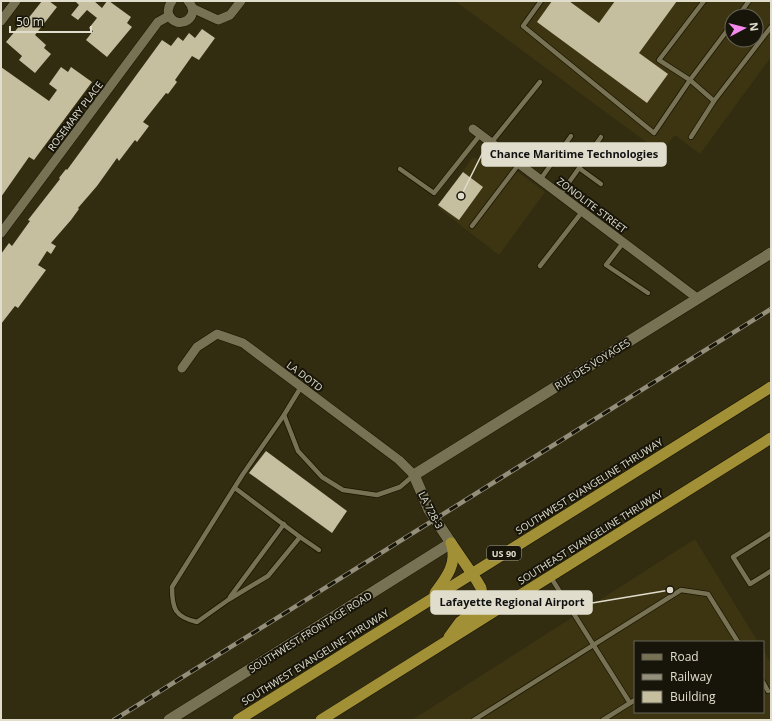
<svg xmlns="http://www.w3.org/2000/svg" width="772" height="721" viewBox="0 0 772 721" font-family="'Open Sans',sans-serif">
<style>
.built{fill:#3d3512;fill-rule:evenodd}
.building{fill:#c5be9f}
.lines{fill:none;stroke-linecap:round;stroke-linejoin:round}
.service-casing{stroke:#1a1400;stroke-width:6}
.minor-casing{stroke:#1a1400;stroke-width:10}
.tertiary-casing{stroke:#1a1400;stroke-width:12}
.secondary-casing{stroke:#1a1400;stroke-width:12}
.trunk-casing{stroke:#1a1400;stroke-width:12}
.service{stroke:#787255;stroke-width:4.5}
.minor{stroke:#787255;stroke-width:9}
.tertiary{stroke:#787255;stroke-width:11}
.secondary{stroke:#787255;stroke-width:11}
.trunk{stroke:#a29036;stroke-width:11}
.rail-casing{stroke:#948f7b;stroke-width:4.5}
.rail{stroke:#171509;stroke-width:3;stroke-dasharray:9;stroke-linecap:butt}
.labels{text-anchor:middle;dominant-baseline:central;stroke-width:4;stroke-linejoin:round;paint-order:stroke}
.shield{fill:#171509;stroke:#a4a192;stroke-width:1}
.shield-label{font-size:9px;font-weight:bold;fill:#e0ddcd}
.street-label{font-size:10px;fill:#e0ddcd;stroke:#171509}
.leader{fill:none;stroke:#e0ddcd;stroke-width:1.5}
.callout-dot{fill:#e0ddcd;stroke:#171509;stroke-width:1.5}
.callout{fill:#e0ddcd;stroke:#e0ddcd;stroke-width:1.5}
.callout-label{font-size:11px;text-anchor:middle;font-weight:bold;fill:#111}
</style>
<rect width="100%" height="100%" fill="#322c11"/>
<g class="built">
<path d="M455 1H771L769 7 771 9V57L700 154 675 135 661 153ZM732 16H756V40H732Z"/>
<path d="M473 157 481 161 499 160 506 163 545 192 499 255 437 207Z"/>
<path d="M695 539 758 642H635V712H763V650L771 663V720H412Z"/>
</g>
<g class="building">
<path d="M42 1H49L57 7 35 35 46 45 44 48 51 54 35 73 19 60 22 56 6 42 21 24 23 25Z"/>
<path d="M75 1H94L102 8 107 1H109L131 17 127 23 132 27 107 57 86 40 93 31 89 28 97 18 87 10 78 20 71 15 79 5Z"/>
<path d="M552 1H569L599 23 615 1H677L639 53 668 74 647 103 537 22Z"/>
<path d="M202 29 215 38 199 60 192 56 175 80 177 82 168 94 166 93 143 122 149 126 137 142 135 140 119 161 117 158 97 186 78 208 79 209 71 220 51 243 56 246 51 254 47 251 38 265 46 270 18 308 15 306 1 324V254L9 243 12 246 30 221 28 220 60 179 59 178 66 169 67 170 162 40 171 46 178 37 183 41 189 33 195 38Z"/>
<path d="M1 67 49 101 57 90 49 84 61 67 68 72 71 67 92 82 34 160 29 157 1 197Z"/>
<path d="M463 172 483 187 459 220 438 205Z"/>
<path d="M266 451 347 511 332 533 249 473Z"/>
</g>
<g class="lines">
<defs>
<g id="service">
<path d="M541 1 523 26 654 133 690 80 732 24"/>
<path d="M738 16 749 1"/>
<path d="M714 101 771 27"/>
<path d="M691 137 714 101 690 80 659 60 704 1"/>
<path d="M491 143 540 82"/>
<path d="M579 168 601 184"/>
<path d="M400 169 434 193 480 135"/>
<path d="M540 180 571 136"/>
<path d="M560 195 601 137"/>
<path d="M472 226 519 164"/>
<path d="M623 243 606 265 648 293"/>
<path d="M540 266 582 212"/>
<path d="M284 415 298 451 322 477 343 490 377 495 400 487 414 475"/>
<path d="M235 488 300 537 268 576 228 600 197 622C175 617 172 609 172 587L243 474 284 415 301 387"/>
<path d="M771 533 733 557 750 584 771 571"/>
<path d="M300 537 319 550"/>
<path d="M550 576 630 703 635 700"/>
<path d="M230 597 284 524"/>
<path d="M763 682 768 691"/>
<path d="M474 720 681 590 708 594 738 642"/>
<path d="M603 720 630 703"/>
</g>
<g id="minor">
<path d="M172 1C169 5 167 10 169 15 177 32 203 17 188 1"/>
<path d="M192 8 218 20 230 15 241 1"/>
<path d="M1 21 16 1"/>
<path d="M473 129 697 298"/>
<path d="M1 233 158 22 169 16"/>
<path d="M182 368 197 347 217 334 243 343 399 460 414 475"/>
</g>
<path id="tertiary" d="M451 543 429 510 414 475 771 253"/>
<path id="secondary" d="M169 720 451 543"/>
<g id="trunk">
<path d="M435 593C445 579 457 565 452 546"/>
<path d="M449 637 460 622 474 612 481 601 482 595 481 588 477 581 451 543"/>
<path d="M238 720 771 387"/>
<path d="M321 720 771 438"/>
</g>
</defs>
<use href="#service" class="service-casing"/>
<use href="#minor" class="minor-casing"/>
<use href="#tertiary" class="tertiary-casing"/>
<use href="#secondary" class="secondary-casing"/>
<use href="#trunk" class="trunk-casing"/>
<use href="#service" class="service"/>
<use href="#minor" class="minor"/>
<use href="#tertiary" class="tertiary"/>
<use href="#secondary" class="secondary"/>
<use href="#trunk" class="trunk"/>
<defs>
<path id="rail" d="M114 720 771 309"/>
</defs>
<use href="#rail" class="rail-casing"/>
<use href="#rail" class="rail"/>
</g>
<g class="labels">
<rect class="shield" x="487" y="546" width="34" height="14" rx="3"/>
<g class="shield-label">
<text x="504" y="553">US 90</text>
</g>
<g class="street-label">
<text transform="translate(75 116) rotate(-53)">ROSEMARY PLACE</text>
<text transform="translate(592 205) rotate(37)">ZONOLITE STREET</text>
<text transform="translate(592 364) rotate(-32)">RUE DES VOYAGES</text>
<text transform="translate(305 376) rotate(37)">LA DOTD</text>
<text transform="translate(589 486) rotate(-32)">SOUTHWEST EVANGELINE THRUWAY</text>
<text transform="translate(431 510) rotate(62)">LA 728-3</text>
<text transform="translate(590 537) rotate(-32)">SOUTHEAST EVANGELINE THRUWAY</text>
<text transform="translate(310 632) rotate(-32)">SOUTHWEST FRONTAGE ROAD</text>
<text transform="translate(315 657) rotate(-32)">SOUTHWEST EVANGELINE THRUWAY</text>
</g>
</g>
<path class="leader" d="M461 196L482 154M670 590L592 603"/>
<g class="callout-dot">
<circle cx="461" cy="196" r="4"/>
<circle cx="670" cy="590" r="4"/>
</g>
<g class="callout">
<rect x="482" y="143" width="184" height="23" rx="4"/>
<rect x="431" y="591" width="161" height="23" rx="4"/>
</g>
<g class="callout-label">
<text x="574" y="158">Chance Maritime Technologies</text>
<text x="512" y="606">Lafayette Regional Airport</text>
</g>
<rect width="772" height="721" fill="none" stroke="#e0ddcd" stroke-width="4"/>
<rect x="634" y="641" width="130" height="72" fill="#171509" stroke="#676557"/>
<rect x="642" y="654" width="20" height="6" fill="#787255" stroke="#676557"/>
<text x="670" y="661" font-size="12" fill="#e0ddcd">Road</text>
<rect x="642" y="674" width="20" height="6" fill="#948f7b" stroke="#676557"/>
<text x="670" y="681" font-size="12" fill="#e0ddcd">Railway</text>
<rect x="642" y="691" width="20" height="12" fill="#c5be9f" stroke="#676557"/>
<text x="670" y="701" font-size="12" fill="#e0ddcd">Building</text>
<g transform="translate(744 28) rotate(83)"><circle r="19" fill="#171509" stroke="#676557"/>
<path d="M0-3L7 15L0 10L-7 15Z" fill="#f689ee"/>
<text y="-6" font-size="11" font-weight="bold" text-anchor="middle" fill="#e0ddcd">N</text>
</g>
<path d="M10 26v6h81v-6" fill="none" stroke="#e0ddcd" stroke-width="2"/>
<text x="16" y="26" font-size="12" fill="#e0ddcd" stroke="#171509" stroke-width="3" paint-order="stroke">50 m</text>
</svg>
